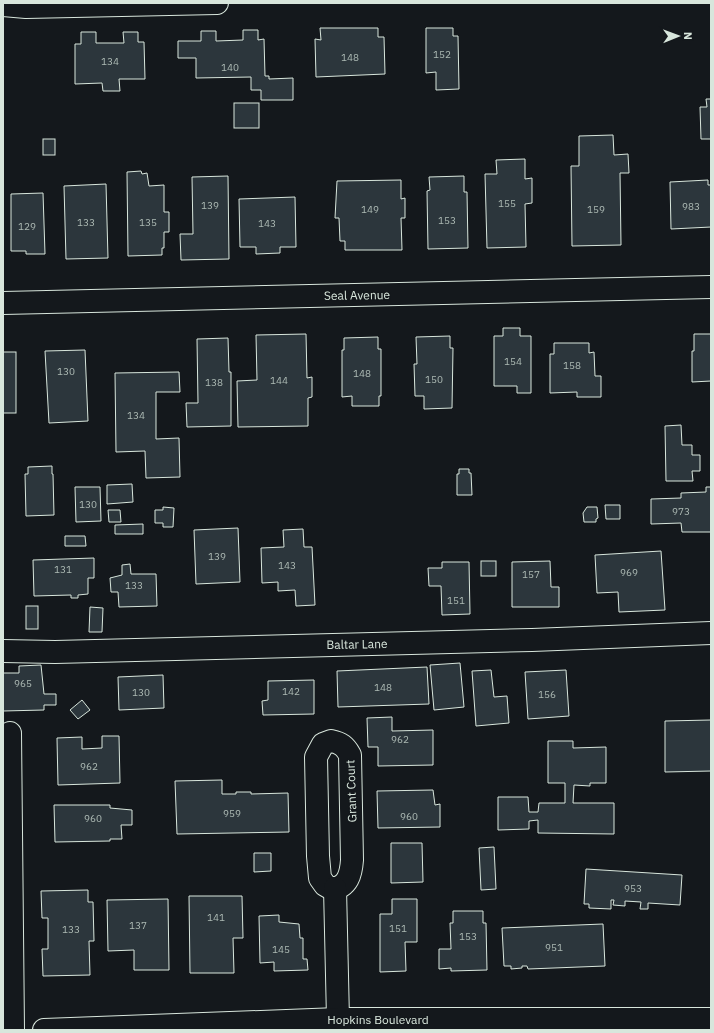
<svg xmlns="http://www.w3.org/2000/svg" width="714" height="1033" viewBox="0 0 714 1033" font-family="'IBM Plex Sans',sans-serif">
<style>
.building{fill:#2c363c;stroke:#d8e6dc}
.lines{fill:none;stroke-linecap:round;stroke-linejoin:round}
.minor-casing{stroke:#d8e6dc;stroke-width:24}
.minor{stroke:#14181c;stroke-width:22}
.labels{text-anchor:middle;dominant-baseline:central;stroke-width:3;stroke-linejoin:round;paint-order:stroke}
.number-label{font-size:10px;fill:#adbab4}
.street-label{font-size:12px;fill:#d8e6dc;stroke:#14181c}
</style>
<rect width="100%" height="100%" fill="#14181c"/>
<g class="building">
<path d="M320 28H378V37H384L385 74 316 77 315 39 321 40Z"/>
<path d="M426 28H453V36H458L459 89 436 90V72L426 73Z"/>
<path d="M243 30H258V40L264 39 265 76H269V79L293 78V100H261V90H251V77L196 78V58H178V41H201V31H216V41L243 40Z"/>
<path d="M81 32H96V43H124L123 32H138V42H144L145 79H119L120 91H103L102 83 75 84V44H81Z"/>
<path d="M706 99H711V139H701L700 107H707Z"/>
<rect x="234" y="103" width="25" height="25"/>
<path d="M613 135 614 155 628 154 629 173H620L621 245 572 246 571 166H579V136Z"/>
<rect x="43" y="139" width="12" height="16"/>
<path d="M525 159V179L532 178V203L525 204 526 247 487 248 485 174H497L496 160Z"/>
<path d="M141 171 142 174 147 173 149 186 164 185V212H169V232H164V248H162V255L128 256 127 172Z"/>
<path d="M228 176 229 259 181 260 180 234H193L192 177Z"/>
<path d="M464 176V192H467L468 248 428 249 427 191 430 190 429 177Z"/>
<path d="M401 180V199L405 198V218H401L402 250H345V241H340L339 218H335L337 181Z"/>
<path d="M708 180V185H711V227L671 229 670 182Z"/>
<path d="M106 184 108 258 66 259 64 186Z"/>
<path d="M43 193 45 254H26V251H11V194Z"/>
<path d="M295 197 296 247H280V253L256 254V247H240L239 199Z"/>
<path d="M503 328H520V336H531V393H517V386H494V336H503Z"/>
<path d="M306 334 307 378 312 377V397L308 398V426L238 427 237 381 257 380 256 335Z"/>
<path d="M694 334H711V381L692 382V351H694Z"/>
<path d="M450 336V348H453L452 408 424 409V396H415L414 364H417L416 337Z"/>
<path d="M378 337V349H381V396H379V406H352V396L342 397V350H344V338Z"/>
<path d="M228 338 229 372H231V426L187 427 186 403H198L197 339Z"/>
<path d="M554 343H589V353L594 352 595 376H601V397H577V392L550 393V354H554Z"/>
<path d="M85 350 88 421 49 423 45 351Z"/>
<rect x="3" y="352" width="13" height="61"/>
<path d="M179 372 180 392H156V439L179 438 180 477 146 478 145 451 116 452 115 373Z"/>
<path d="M681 425 682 445H692V455H700V471H692L693 481H666L665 426Z"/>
<path d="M52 466V474H53L54 515 26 516 25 474H28V467Z"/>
<path d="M459 469H469V473H471L472 495H457V474H459Z"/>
<path d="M132 484 133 502 107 504V485Z"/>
<path d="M75 487H100L101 521 76 522Z"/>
<path d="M706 487H711V532H682L681 523 651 524V499L681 498V493L706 492Z"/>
<path d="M605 505H620V519H606Z"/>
<path d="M163 507 174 508 173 527H163V523H155V510H163Z"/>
<path d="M587 507H597L598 518 596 519V522H584L583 513Z"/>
<path d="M108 510H120L121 522H109Z"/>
<path d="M143 524V534H115V525Z"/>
<path d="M238 528 240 582 196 584 194 530Z"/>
<path d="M303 529 304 547H312L315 605 296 606 295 590 278 591V582L262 583 261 548 284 547 283 530Z"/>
<path d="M65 536H85L86 546H65Z"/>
<path d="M661 551 665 610 619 612 618 592 597 593 595 555Z"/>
<path d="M94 558V578H88V594L78 595V598H71V595L34 596 33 560Z"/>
<rect x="481" y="561" width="15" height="15"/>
<path d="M550 561 551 587H559V607H512V562Z"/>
<path d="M442 562H469L470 614 442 615 441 586H429L428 568H442Z"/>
<path d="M130 564 131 574H156L157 606 119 607 118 592H111L110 578 122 575V565Z"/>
<rect x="26" y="606" width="12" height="23"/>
<path d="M90 607 103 608 102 632H89Z"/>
<path d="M460 663 464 707 434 710 430 665Z"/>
<path d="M41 665 44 694H56V705H44V710L3 711V673H19V666Z"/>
<path d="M427 667 429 704 338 707 337 671Z"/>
<path d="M491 670 494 697 507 696 509 723 476 726 472 671Z"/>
<path d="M566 670 569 716 528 719 525 672Z"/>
<path d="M163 675 164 708 119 710 118 677Z"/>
<path d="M314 680V714L263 715 262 701 268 700V681Z"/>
<path d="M82 700 90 710 78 719 70 710Z"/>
<path d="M392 717V731L433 730V765L378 766V747H368L367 718Z"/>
<path d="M711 720V771L665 772V721Z"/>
<path d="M102 736H119L120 783 58 785 57 738 82 737V749L102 748Z"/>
<path d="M548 741H573V748L606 747V783H590V786L574 785 573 803H614V834L538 833V820L529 821V829L498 830V797H528L529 812H538L539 803H565V783H548Z"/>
<path d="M222 780V794H236V792H251V794L288 793 289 832 177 834 175 781Z"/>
<path d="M433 790 435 805 440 804V827L378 828 377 791Z"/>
<path d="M54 805H110V808L132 810V825H121L122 839H110V841L55 842Z"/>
<path d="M391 843H422L423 882 391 883Z"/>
<path d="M494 847 496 889 481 890 479 848Z"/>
<path d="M254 853H271V871L254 872Z"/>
<path d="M586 869 682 875 680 905 648 903V909H640L641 902 625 901V906L613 905 614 900H611V909L589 908V904H584Z"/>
<path d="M88 890V902H93L94 941H89L90 975 43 976 42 949H48V918H42L41 891Z"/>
<path d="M189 896H242L243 938H233L234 973H190Z"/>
<path d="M168 899 169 970H134V950L108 951 107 900Z"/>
<path d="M392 899H417V942H405L406 971 380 972V914H392Z"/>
<path d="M453 911H483V923H486L487 970 451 971V968L439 969V949H451L450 923H453Z"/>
<path d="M279 915V922L299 924 300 938H303V959H307L308 970 274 971V962L260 963 259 916Z"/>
<path d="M603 924 605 966 528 969 527 966H522V968L511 969V966H504L502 928Z"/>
</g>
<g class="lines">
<defs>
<g id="minor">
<path d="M3 5 26 7 217 3"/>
<path d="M3 303 711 287"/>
<path d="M3 651 55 652 532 640 711 633"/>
<path d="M10 733 13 1030"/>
<path d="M331 741C341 743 345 746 350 755L352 860C351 874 348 887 332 889L325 885 320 878 318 856 316 757 323 744Z"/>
<path d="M335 888 338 1019"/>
<path d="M44 1030 338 1019H711"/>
</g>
</defs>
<use href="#minor" class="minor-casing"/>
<use href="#minor" class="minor"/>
</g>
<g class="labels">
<g class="number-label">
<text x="442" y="54">152</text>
<text x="350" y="57">148</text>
<text x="110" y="61">134</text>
<text x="230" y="67">140</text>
<text x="507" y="203">155</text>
<text x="210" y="205">139</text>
<text x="691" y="206">983</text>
<text x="370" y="209">149</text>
<text x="596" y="209">159</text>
<text x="447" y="220">153</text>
<text x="86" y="222">133</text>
<text x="148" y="222">135</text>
<text x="267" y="223">143</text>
<text x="27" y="226">129</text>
<text x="513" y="361">154</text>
<text x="572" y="365">158</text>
<text x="66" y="371">130</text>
<text x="362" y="373">148</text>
<text x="434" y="379">150</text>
<text x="279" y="380">144</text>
<text x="214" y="382">138</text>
<text x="136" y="415">134</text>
<text x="88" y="504">130</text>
<text x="681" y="511">973</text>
<text x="217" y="556">139</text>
<text x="287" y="565">143</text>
<text x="63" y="569">131</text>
<text x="629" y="572">969</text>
<text x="531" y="574">157</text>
<text x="134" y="585">133</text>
<text x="456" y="600">151</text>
<text x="23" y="683">965</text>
<text x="383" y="687">148</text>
<text x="291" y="691">142</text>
<text x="141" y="692">130</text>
<text x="547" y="694">156</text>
<text x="400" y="739">962</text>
<text x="89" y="766">962</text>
<text x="232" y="813">959</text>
<text x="409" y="816">960</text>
<text x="93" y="818">960</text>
<text x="633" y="888">953</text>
<text x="216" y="917">141</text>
<text x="138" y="925">137</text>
<text x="398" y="928">151</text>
<text x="71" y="929">133</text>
<text x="468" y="936">153</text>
<text x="554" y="947">951</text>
<text x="281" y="949">145</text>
</g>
<g class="street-label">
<text transform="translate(357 295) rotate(-1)">Seal Avenue</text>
<text transform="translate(357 644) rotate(-1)">Baltar Lane</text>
<text transform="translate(351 791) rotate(-92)">Grant Court</text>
<text x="378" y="1019">Hopkins Boulevard</text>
</g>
</g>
<rect width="714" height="1033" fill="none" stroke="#d8e6dc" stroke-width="8"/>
<g transform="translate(678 36) rotate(89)" stroke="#14181c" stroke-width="3" paint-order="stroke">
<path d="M0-3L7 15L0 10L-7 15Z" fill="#d8e6dc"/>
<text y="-6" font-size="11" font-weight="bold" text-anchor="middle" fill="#d8e6dc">N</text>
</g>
</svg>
